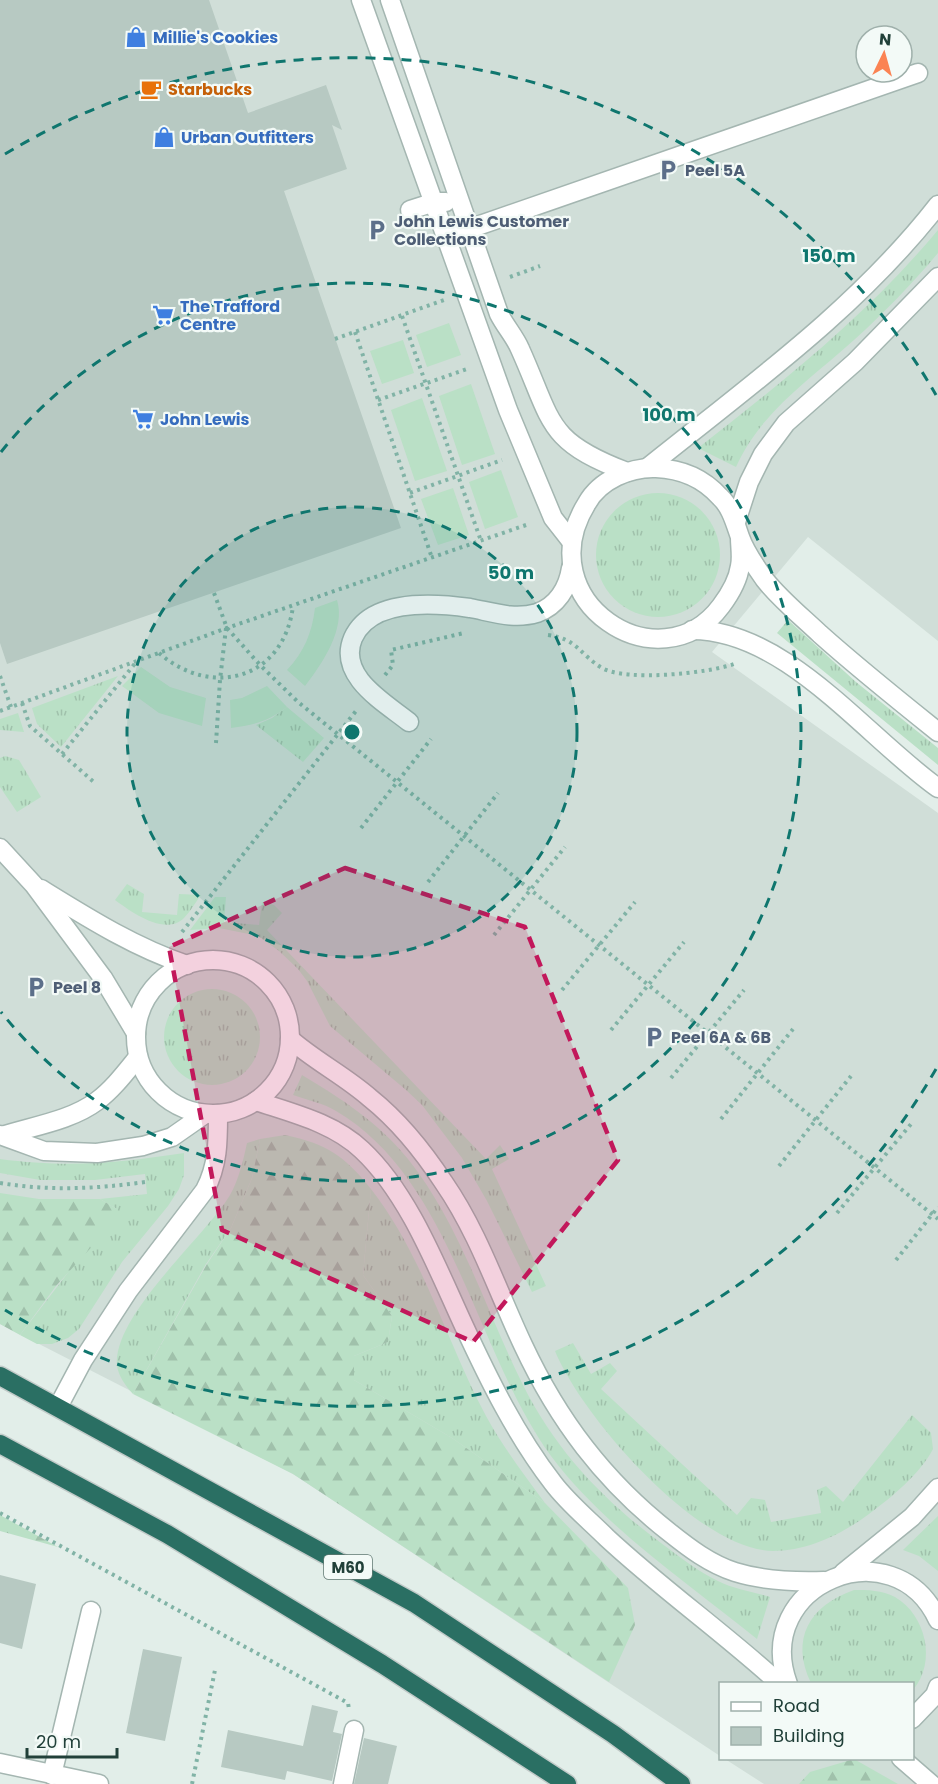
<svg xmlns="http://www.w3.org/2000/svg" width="938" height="1784" viewBox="0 0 938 1784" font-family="Poppins,sans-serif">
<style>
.built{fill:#d0ded8;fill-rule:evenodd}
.grass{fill:url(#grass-tufts)}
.forest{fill:url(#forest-firs)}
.garden{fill:#bae0c6}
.building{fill:#b7c9c2}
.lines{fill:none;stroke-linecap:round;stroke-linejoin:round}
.minor-casing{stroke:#a4b6b1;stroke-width:21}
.highway-casing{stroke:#c1cac8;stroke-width:21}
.path{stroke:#81b3a6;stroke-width:4;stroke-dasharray:3 4.5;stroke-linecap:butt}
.minor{stroke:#fff;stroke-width:18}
.highway{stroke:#2a6f63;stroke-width:18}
.marked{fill:#c2185b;fill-opacity:0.2;stroke:#c2185b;stroke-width:4.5;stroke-dasharray:12 8;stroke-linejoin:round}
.ring{fill:none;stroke:#0f766e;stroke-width:3;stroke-dasharray:10 8}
.labels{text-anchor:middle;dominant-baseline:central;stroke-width:4.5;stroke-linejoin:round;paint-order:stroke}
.shield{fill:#f3faf7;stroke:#607872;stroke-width:1.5}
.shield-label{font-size:15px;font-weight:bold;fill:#214039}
.shop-label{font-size:16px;font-weight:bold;fill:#366cbe;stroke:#f3faf7;text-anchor:start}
.food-label{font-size:16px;font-weight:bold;fill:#c56008;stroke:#f3faf7;text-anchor:start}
.service-label{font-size:16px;font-weight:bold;fill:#4e5e75;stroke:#f3faf7;text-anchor:start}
.centre{fill:#0f766e;stroke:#f3faf7;stroke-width:3}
.ring-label{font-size:18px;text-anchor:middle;font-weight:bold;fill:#0f766e;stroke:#f3faf7;stroke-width:4.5;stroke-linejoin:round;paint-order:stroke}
</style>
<defs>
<pattern id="grass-tufts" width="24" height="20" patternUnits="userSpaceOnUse" patternTransform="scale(1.5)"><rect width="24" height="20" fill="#bae0c6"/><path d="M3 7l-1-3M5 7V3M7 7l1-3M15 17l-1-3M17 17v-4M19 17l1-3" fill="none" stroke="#a0c1ab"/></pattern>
<pattern id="forest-firs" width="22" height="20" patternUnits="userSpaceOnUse" patternTransform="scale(1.5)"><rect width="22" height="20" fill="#bae0c6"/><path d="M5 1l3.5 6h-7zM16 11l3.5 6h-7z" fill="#a0c1ab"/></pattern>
</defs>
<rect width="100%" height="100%" fill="#e2eee9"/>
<path class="built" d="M0 0H938V641L808 537 712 652 938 813V1784H764L725 1759 912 1758V1684H720V1756L293 1474 0 1324ZM866 36H902V72H866Z"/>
<g class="grass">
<path d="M938 230V253C912 284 884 313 854 340 810 380 761 411 736 467L698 448C784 381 867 315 938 230Z"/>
<circle cx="658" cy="555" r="62"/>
<path d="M788 620 856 682 938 748V765L777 633Z"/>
<path d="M118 676 61 747 37 724 32 708Z"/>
<path d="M287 707 324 738 303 762 256 725 272 718Z"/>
<path d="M18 713 24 732 0 730V719Z"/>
<path d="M5 756 19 760 41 797 17 812 0 787V758Z"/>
<path d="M127 884 144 894 142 912 177 915 179 894 201 895C195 903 190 912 184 918 165 937 130 911 115 900Z"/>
<path d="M215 897H226L224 922 259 925 262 902 274 905 282 913 267 930 486 1159 500 1145 509 1159 492 1169 546 1286 532 1292 487 1201 462 1158 422 1105 406 1090 330 1026 307 981 298 969 279 951 258 936 219 928 190 930Z"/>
<circle cx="212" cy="1037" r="48"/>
<path d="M302 1075C342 1099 378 1122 408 1159 461 1226 485 1309 523 1385 556 1451 603 1500 661 1543 680 1557 697 1571 718 1581 734 1589 753 1592 770 1597L757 1639C687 1582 606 1529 551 1456 475 1352 452 1179 336 1111 323 1103 307 1100 293 1095Z"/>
<path d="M260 1139 252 1178 231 1228 206 1264 133 1394C125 1385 119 1377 117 1366 112 1316 204 1238 230 1195 239 1179 243 1161 247 1143Z"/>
<path d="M184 1153V1175L179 1189 168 1206 122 1262 79 1329 68 1338 52 1344H37L20 1335 117 1209 100 1199 147 1194 145 1174 95 1180H40L0 1173V1159C67 1168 118 1163 184 1153Z"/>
<path d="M371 1189C424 1257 446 1341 486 1416 503 1447 524 1475 545 1503L452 1438 354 1380V1356L388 1342 392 1316 363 1275Z"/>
<path d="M573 1343 591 1374 610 1363 617 1371 601 1389 737 1515 751 1498 765 1500 771 1522 821 1513 817 1490 826 1486 843 1502 912 1415 931 1433 933 1449C920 1474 892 1497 869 1514 842 1534 808 1551 773 1551 698 1550 582 1417 555 1351Z"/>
<path d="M938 1516V1571L919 1556 903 1550Z"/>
<path d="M854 1590C868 1590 882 1590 895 1597 926 1615 937 1662 913 1690L912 1684 811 1683C790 1639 809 1606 854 1590Z"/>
</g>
<g class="forest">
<path d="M285 1135C327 1144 345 1156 371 1189L363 1275 392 1316 388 1342 354 1356V1380L452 1438 545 1503 628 1588 635 1625 609 1682 293 1474 133 1394 207 1264 231 1228 252 1178 260 1139Z"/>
<path d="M0 1193 39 1199H100L117 1209 118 1218 56 1286 20 1335 0 1324Z"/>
<path d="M0 1515 58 1547 0 1531Z"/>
<path d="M854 1759 898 1784H799L810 1772Z"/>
</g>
<g class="garden">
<path d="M449 323 461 355 427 367 416 335Z"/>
<path d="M403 340 414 373 382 384 370 351Z"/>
<path d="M471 384 495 454 462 465 439 396Z"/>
<path d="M422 398 447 471 415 481 391 410Z"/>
<path d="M501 470 518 517 485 529 469 482Z"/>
<path d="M453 488 469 535 438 545 421 499Z"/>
<path d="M337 600C346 629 322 664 305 686L287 670C304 652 312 633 315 608Z"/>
<path d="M141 667 170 687 206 698 202 726 159 713 122 686Z"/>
<path d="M267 686 287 707C269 721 254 725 231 728L230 700 242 698Z"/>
</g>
<g class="building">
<path d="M0 0H209L248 113 326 85 342 130 332 125 347 169 284 191 401 528 7 664 0 643Z"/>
<path d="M0 1575 36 1584 22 1649 0 1643Z"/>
<path d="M143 1649 182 1657 165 1741 126 1733Z"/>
<path d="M312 1705 338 1711 333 1732 342 1734 332 1781 287 1771 285 1780 221 1767 228 1730 303 1746Z"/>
<path d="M364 1738 397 1746 388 1784H354Z"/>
</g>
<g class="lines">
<defs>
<g id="minor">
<path d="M361 0 508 410 553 518 571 541"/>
<path d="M390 0 499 314C505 326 515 337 520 349 553 422 545 441 627 472"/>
<path d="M410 210 435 202H446"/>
<path d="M460 232 918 73"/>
<path d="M647 468C749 386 857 309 938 205"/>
<path d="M736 522 749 482 763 454 786 423 855 362 938 277"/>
<path d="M740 538C740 547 742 557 740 566 738 581 730 594 721 606 660 688 526 601 587 503 600 480 630 467 656 468 681 469 703 478 720 497 731 507 735 523 740 537 745 552 756 567 765 580 781 600 801 616 820 634 858 668 898 700 938 732"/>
<path d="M692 630C786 630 865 736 938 788"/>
<path d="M409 722C384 702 337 676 353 638 371 598 435 603 470 608 492 612 514 620 537 613 557 606 568 588 571 568"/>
<path d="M0 848 34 885 103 978 136 1033"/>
<path d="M41 889C88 918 134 947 187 965"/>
<circle cx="213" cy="1037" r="77"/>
<path d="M290 1039C315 1061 345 1076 370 1098 400 1122 423 1151 444 1183 478 1232 498 1292 523 1345 558 1420 604 1481 669 1532 689 1548 710 1564 735 1572 764 1581 794 1582 824 1581"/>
<path d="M256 1101C292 1113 334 1123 362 1150 409 1194 437 1268 464 1326 489 1380 516 1435 553 1483 568 1503 589 1520 607 1538 662 1589 724 1633 780 1684"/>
<path d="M0 1135 44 1151 97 1153 143 1146 172 1137 205 1114"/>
<path d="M5 1135C34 1126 72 1120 97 1101 113 1089 125 1073 138 1057"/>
<path d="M58 1407 83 1360 128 1291 205 1190C218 1165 218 1142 218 1114"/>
<path d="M843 1573 912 1517 938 1488"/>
<path d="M788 1684C751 1584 894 1525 938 1620"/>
<path d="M912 1719 935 1695 938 1687"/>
<path d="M901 1758 931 1784"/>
<path d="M0 1763 99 1784"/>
<path d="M52 1775 91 1611"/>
<path d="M343 1784 354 1730"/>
</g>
<g id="highway">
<path d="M0 1376 414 1603 613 1734 681 1784"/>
<path d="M0 1444 167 1534 382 1664 567 1784"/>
</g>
</defs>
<use href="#minor" class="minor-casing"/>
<use href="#highway" class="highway-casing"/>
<g class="path">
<path d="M510 277 540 266"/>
<path d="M402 316 481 541"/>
<path d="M355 332 432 558"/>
<path d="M335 339 444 300"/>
<path d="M378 400 470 368"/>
<path d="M410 493 502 460"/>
<path d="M214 593 227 628 260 665 298 702 938 1219"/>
<path d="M548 635C578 639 580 655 602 668 626 682 709 673 734 664"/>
<path d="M159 653C212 699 284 679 293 606"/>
<path d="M385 675 393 665 391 650 464 633"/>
<path d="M0 676 11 707"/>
<path d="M22 703 30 726 95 783"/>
<path d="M0 711 227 628 529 524"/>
<path d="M216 743 220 680 226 628"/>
<path d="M62 754 137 661"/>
<path d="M361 828 431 739"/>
<path d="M428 882 498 793"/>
<path d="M182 932 356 711"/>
<path d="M494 935 565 847"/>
<path d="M562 990 635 902"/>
<path d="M611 1030 684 942"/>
<path d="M671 1078 744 990"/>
<path d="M721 1119 793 1029"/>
<path d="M779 1166 851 1076"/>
<path d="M0 1183C50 1191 95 1189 145 1182"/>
<path d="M837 1213 911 1124"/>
<path d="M896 1260 938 1207"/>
<path d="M0 1513 348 1703 349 1709"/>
<path d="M192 1784 215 1670"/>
</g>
<use href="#minor" class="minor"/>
<use href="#highway" class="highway"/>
</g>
<path class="marked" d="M345 868 525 927 618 1160 473 1342 222 1230 169 947Z"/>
<circle cx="352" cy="732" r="225" fill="#0f766e" fill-opacity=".12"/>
<g class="ring">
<circle cx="352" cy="732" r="225"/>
<path d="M1 452A449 449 0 1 1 1 1012"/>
<path d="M936 1069A674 674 0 0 1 5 1310M5 154A674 674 0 0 1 936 395"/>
</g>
<defs>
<symbol id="shop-bare" viewBox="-9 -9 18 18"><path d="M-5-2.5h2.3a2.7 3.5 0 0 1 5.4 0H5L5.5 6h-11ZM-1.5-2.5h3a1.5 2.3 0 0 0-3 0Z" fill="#3f7fe0" stroke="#f3faf7" stroke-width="2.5" paint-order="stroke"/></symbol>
<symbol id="cafe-bare" viewBox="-9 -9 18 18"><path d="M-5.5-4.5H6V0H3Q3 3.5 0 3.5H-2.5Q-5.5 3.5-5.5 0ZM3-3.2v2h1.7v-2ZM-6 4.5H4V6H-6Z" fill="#e8710a" stroke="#f3faf7" stroke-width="2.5" paint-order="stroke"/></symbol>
<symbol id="parking-bare" viewBox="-9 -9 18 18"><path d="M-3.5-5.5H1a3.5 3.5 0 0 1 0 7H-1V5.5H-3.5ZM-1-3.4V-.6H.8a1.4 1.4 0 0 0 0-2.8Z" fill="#5c6f8a" stroke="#f3faf7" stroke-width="2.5" paint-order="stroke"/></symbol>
<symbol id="supermarket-bare" viewBox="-9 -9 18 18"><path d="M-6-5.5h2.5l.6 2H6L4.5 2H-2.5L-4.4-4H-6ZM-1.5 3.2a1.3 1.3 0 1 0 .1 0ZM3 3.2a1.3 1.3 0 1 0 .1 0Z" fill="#3f7fe0" stroke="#f3faf7" stroke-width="2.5" paint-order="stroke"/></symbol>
</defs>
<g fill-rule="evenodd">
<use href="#shop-bare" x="121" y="22" width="30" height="30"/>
<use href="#cafe-bare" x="136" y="74" width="30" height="30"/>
<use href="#shop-bare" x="149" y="122" width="30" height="30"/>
<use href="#parking-bare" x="653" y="155" width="30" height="30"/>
<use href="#parking-bare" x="362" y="215" width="30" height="30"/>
<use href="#supermarket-bare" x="148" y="300" width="30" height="30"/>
<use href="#supermarket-bare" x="128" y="404" width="30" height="30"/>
<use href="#parking-bare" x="21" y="972" width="30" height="30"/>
<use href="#parking-bare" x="639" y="1022" width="30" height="30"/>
</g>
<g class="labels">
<rect class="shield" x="324" y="1555" width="48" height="24" rx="4.5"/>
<g class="shield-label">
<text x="348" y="1567">M60</text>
</g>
<g class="shop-label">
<text x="153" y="37">Millie's Cookies</text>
<text x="181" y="137">Urban Outfitters</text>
<text x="180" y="306">The Trafford<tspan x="180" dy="18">Centre</tspan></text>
<text x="160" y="419">John Lewis</text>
</g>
<g class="food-label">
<text x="168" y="89">Starbucks</text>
</g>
<g class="service-label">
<text x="685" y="170">Peel 5A</text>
<text x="394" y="221">John Lewis Customer<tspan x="394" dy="18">Collections</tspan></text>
<text x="53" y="987">Peel 8</text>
<text x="671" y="1037">Peel 6A &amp; 6B</text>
</g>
</g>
<circle cx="352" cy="732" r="9" class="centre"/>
<g class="ring-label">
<text x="829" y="262">150 m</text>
<text x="669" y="421">100 m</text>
<text x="511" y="579">50 m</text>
</g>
<rect x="719" y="1682" width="195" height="78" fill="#f3faf7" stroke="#9fb0ab" stroke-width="1.5"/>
<rect x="731" y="1702" width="30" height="9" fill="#ffffff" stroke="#9fb0ab" stroke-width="1.5"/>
<text x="773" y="1712" font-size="18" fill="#214039">Road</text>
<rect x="731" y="1727" width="30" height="18" fill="#b7c9c2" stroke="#9fb0ab" stroke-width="1.5"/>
<text x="773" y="1742" font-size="18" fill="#214039">Building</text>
<g transform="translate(884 54) rotate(5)"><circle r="28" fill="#f3faf7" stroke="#9fb0ab" stroke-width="1.5"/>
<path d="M0-4.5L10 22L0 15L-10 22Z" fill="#fb8353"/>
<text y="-9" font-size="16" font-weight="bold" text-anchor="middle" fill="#214039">N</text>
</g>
<path d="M27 1748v9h90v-9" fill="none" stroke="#214039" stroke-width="3"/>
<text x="36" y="1748" font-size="18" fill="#214039" stroke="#f3faf7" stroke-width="4.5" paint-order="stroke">20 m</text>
</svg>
